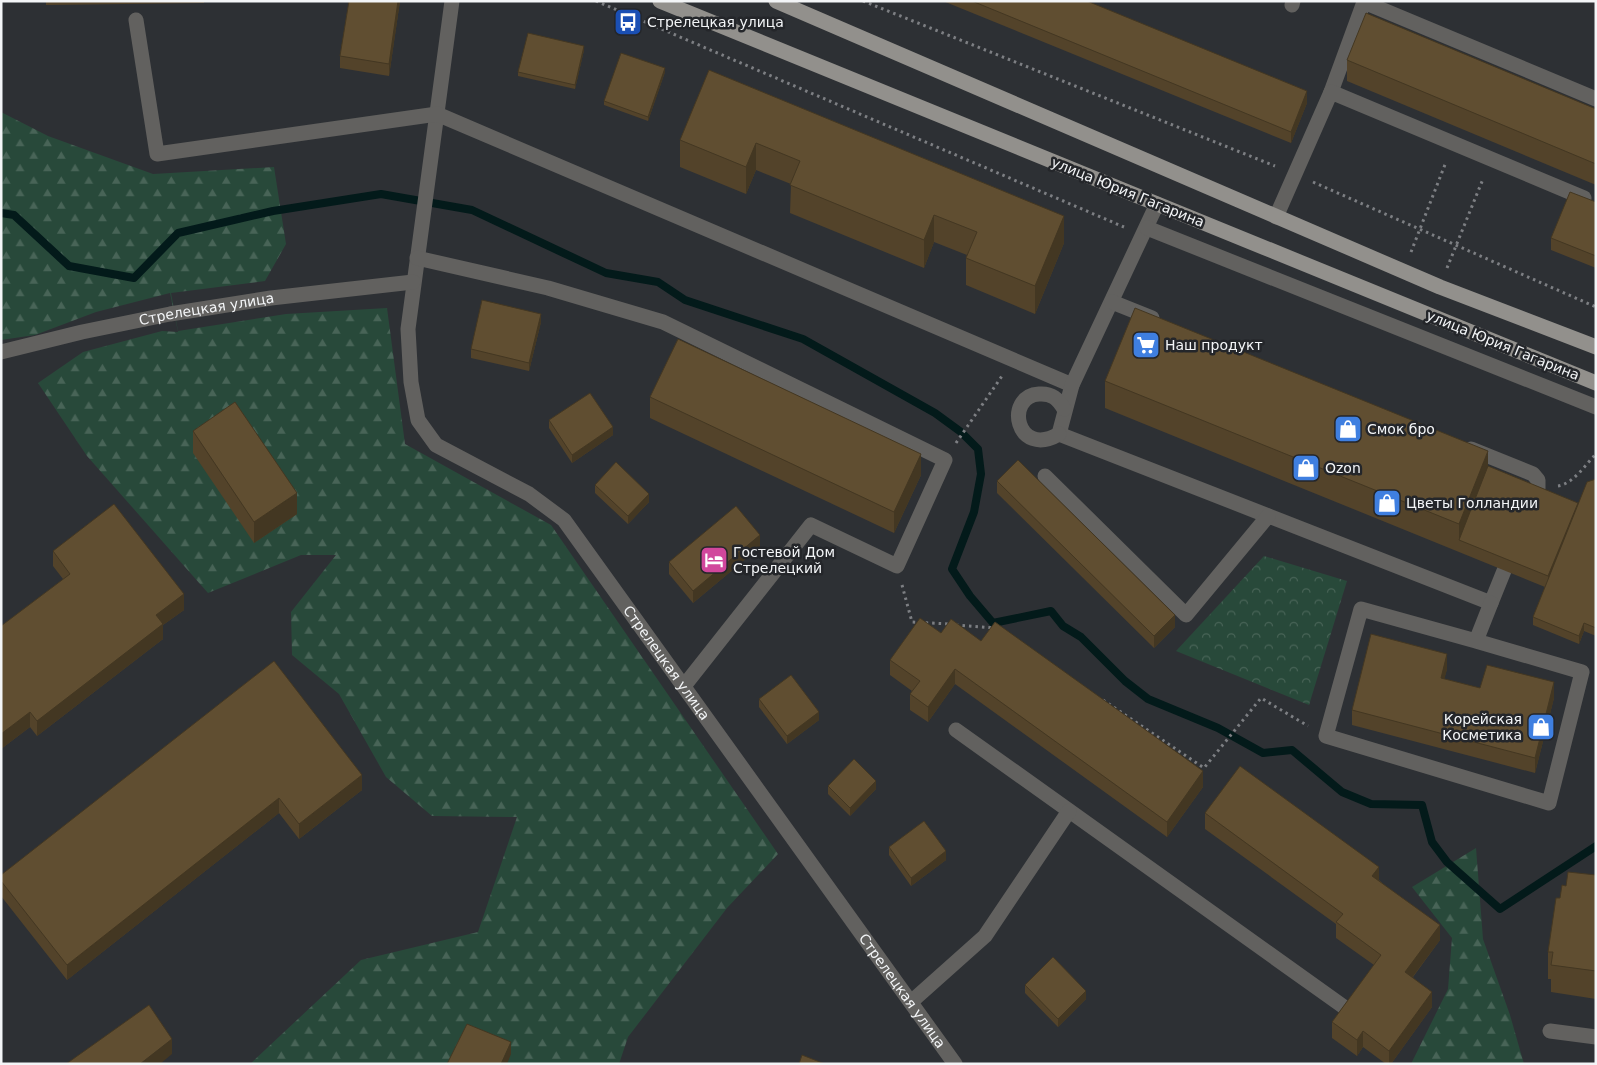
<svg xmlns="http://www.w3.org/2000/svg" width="1597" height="1065" viewBox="0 0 1597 1065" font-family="'DejaVu Sans',sans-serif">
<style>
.forest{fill:url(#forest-firs)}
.park{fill:url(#park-crowns)}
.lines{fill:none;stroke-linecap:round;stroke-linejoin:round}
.stream{stroke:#031a1a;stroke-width:8}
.path{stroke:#7d7f83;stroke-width:3;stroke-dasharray:2.5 4;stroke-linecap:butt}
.minor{stroke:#62615f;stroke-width:15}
.major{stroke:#92908c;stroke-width:15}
.wall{fill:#53432a}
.shaded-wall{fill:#433722}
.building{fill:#604e31;stroke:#433722}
.labels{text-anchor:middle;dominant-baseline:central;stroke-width:5;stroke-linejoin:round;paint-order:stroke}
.poi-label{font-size:14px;fill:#f3f5f7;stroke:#24262a;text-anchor:start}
.street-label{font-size:14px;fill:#f3f5f7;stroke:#24262a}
</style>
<defs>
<pattern id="forest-firs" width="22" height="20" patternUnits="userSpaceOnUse" patternTransform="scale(1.25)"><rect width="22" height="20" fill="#28493a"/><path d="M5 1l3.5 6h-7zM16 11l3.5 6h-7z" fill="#486457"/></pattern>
<pattern id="park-crowns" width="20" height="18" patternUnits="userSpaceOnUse" patternTransform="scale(1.25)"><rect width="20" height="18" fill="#28493a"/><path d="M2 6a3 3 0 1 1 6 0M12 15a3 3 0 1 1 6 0" fill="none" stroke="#486457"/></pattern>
</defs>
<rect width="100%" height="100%" fill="#2d3034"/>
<g class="forest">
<path d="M1 112 48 136 153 174 274 167 286 244 265 281 171 293 178 331 286 314 387 308 405 444 551 525 778 854 727 908 628 1037 619 1064H250L361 960 478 932 517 817 432 816 386 777 339 694 292 655 291 612 336 555H301L208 593 87 456 38 383 83 352 162 331 178 332 170 293 96 312 35 335 1 340Z"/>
<path d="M1476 848 1483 939 1510 1015 1524 1064H1411L1448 989 1452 938 1412 887Z"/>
</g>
<path class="park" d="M1264 556 1347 581 1309 705 1176 651Z"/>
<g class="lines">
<path class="stream" d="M1 213 14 215 69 266 134 278 178 233 273 211 381 194 472 210 606 273 658 282 685 300 803 339 935 413 961 432 978 449 981 474 974 512 952 569 970 596 993 623 1051 611 1063 626 1081 637 1125 681 1148 699 1218 728 1263 753 1292 750 1342 792 1371 804 1422 805 1432 842 1447 862 1500 909 1596 846"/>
<g class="path">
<path d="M596 1 1124 227"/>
<path d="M863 1 1275 166"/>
<path d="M1313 182 1596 307"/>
<path d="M1411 252 1446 162"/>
<path d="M1447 268 1483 179"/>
<path d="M956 443 1002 376"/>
<path d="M1558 486C1573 484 1586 464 1596 454"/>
<path d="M902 585 912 622 949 624"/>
<path d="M956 625 994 628"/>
<path d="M1103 700 1204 768 1261 698 1308 726"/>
</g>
<g class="minor">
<path id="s1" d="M452 1 408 329 411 382 418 420 436 445 529 494 564 520 955 1064"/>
<path d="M1292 5 1293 1"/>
<path d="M136 20 157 154 437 114 1072 385"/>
<path d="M1331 92 1364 2 1596 99"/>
<path d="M1157 204 1072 385 1059 434 1491 603 1512 551"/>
<path d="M1276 217 1331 92 1584 198"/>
<path d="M1147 228 1596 407"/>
<path d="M417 258 548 288 663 322 945 460 897 566 811 525 684 686"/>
<path d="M1112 302 1152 318"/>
<path id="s2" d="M1 352 82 332 170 314 271 298 413 282"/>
<path d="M1059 434C1016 459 1004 396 1039 394 1052 393 1058 399 1064 409"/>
<path d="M1471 449 1533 474 1538 480V488L1531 504"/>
<path d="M1045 476 1186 615 1268 516"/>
<path d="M1476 641 1361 609 1326 736 1549 803 1582 672 1476 641 1491 603"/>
<path d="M956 730 1344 1007"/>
<path d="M911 1002 985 936 1069 811"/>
<path d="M1550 1031 1596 1037"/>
</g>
<g class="major">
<path d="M660 1 1596 383"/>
<path d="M776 1 1440 287 1596 347"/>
</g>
</g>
<g class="wall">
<path d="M46 1H204V3L46 5Z"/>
<path d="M349 1H400L389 76 340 68V56Z"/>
<path d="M943 1H1087L1307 103 1291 143Z"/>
<path d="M584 50 575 89 518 76V72Z"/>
<path d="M1347 60 1596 109V185L1347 81Z"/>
<path d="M709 70 1064 243 1035 314 966 285V258L967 255 934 242 924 268 790 213 791 184 756 170 746 194 680 167V140Z"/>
<path d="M665 72 648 121 604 105V101Z"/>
<path d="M1596 202V268L1551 250V238Z"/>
<path d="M541 322 529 371 471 358V349Z"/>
<path d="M1105 381 1488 466 1578 506 1596 479V636L1584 631 1579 644 1533 625V617L1545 587 1105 408Z"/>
<path d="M650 397 921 475 894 533 650 418Z"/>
<path d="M549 420 613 435 572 463 549 428Z"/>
<path d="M193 431 297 514 254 543 193 453Z"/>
<path d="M997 481 1175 627 1154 648 997 493Z"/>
<path d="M595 485 649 502 628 524 595 493Z"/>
<path d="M760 547 693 603 669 574V562Z"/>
<path d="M53 551 184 610 163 625V639L37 736 30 727 1 749 63 579 53 566Z"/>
<path d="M941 633 981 641 1203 787 1167 837 955 684 928 722 910 710V694L912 691 890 675V660Z"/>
<path d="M1447 669 1444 679 1480 688 1554 698 1535 773 1352 725V710Z"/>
<path d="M759 699 819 720 787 744 759 707Z"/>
<path d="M362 775V790L299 839 279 813 67 980 1 896V875Z"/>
<path d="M828 786 876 789 850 816 828 794Z"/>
<path d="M1205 813 1379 880 1440 940 1413 977 1432 1007 1391 1064H1386L1363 1047 1357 1056 1332 1038V1022L1374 965 1336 938V924L1205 829Z"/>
<path d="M889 847 946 860 911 886 889 855Z"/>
<path d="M1596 875V999L1551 992V979H1548V952L1560 898 1566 886Z"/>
<path d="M1025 985 1086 999 1058 1027 1025 993Z"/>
</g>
<g class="shaded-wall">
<path d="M398 1H400L389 76V64Z"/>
<path d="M584 46V50L575 89V85Z"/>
<path d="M665 68V72L648 121V117Z"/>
<path d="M1307 91V103L1291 143V132Z"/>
<path d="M756 143V170L746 194V167Z"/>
<path d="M934 215V242L924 268V240Z"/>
<path d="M1064 216V243L1035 314V286Z"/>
<path d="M541 314V322L529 371V363Z"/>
<path d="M613 427V435L572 463V455Z"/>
<path d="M1488 451V478L1459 540V524Z"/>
<path d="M921 454V475L894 533V512Z"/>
<path d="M297 493V514L254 543V522Z"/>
<path d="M649 494V502L628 524V516Z"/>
<path d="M1578 503V515L1548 588V576Z"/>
<path d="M760 535V547L693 603V591Z"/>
<path d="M184 594V610L163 625V639L37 736V721L156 615Z"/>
<path d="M1175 615V627L1154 648V636Z"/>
<path d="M1584 623V631L1579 644V636Z"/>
<path d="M1447 654V669L1441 693V678Z"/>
<path d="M955 669V684L928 722V707Z"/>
<path d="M1554 682V698L1535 773V758Z"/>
<path d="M30 712V727L1 749V734Z"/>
<path d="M819 712V720L787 744V736Z"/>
<path d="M1203 771V787L1167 837V822Z"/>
<path d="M362 775V790L299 839V824Z"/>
<path d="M876 781V789L850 816V808Z"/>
<path d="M279 798V813L67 980V965Z"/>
<path d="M946 851V860L911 886V878Z"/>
<path d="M1379 867V882L1372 876Z"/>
<path d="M1440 925V940L1405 987V972Z"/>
<path d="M1086 991V999L1058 1027V1019Z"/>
<path d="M1432 992V1007L1391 1064H1389V1051Z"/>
<path d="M1363 1031V1047L1357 1056V1040Z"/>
<path d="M172 1039V1054L160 1064H140Z"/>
<path d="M511 1042V1054L507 1064H501Z"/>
</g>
<g class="building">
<path d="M349 1H398L389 64 340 56Z"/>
<path d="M972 1H1087L1307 91 1291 132Z"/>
<path d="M1366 13 1596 109V164L1347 60Z"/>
<path d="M528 33 584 46 575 85 518 72Z"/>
<path d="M621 53 665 68 648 117 604 101Z"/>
<path d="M709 70 1064 216 1035 286 966 258 977 232 934 215 924 240 790 185 800 161 756 143 746 167 680 140Z"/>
<path d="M1570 192 1596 202V256L1551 238Z"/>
<path d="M482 300 541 314 529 363 471 349Z"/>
<path d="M1135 308 1488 451 1459 524 1105 381Z"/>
<path d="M678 339 921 454 894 512 650 397Z"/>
<path d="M590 393 613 427 572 455 549 420Z"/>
<path d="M235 402 297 493 254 522 193 431Z"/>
<path d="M1018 460 1175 615 1154 636 997 481Z"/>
<path d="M616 462 649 494 628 516 595 485Z"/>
<path d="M1488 466 1578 503 1548 576 1459 540Z"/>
<path d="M1596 479V628L1584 623 1579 636 1533 617 1587 482Z"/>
<path d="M114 504 184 594 156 615 163 624 37 721 30 712 1 734V626L70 574 53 551Z"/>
<path d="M736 506 760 535 693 591 669 562Z"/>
<path d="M920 618 941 633 951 619 981 641 995 622 1203 771 1167 822 955 669 928 707 910 694 920 681 890 660Z"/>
<path d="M1371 634 1447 654 1441 678 1480 688 1487 665 1554 682 1535 758 1352 710Z"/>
<path d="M274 661 362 775 299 824 279 798 67 965 1 881V875Z"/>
<path d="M791 675 819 712 787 736 759 699Z"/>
<path d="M854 759 876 781 850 808 828 786Z"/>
<path d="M1240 766 1379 867 1372 876 1440 925 1405 972 1432 992 1389 1051 1363 1031 1357 1040 1332 1022 1381 955 1336 922 1343 914 1205 813Z"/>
<path d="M924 821 946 851 911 878 889 847Z"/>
<path d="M1568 872 1596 875V971L1551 965 1553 952H1548L1556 898H1560L1562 885 1566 886Z"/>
<path d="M1053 957 1086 991 1058 1019 1025 985Z"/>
<path d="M149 1005 172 1039 140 1064H66Z"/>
<path d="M467 1024 511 1042 501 1064H447Z"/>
<path d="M802 1055 825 1064H799Z"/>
</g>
<defs>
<symbol id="bus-square" viewBox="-11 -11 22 22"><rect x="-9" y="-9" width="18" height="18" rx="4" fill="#1a4fb4" stroke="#24262a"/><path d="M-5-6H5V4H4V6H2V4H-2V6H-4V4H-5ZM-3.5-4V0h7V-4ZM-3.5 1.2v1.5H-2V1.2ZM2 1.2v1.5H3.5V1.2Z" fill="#fff"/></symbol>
<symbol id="supermarket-square" viewBox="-11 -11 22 22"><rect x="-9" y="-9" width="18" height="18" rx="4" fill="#3f7fe0" stroke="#24262a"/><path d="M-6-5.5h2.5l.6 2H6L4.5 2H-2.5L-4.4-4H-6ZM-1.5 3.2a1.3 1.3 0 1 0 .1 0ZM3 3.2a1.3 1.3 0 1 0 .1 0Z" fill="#fff"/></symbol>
<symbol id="shop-square" viewBox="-11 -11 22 22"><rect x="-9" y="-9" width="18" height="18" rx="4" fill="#3f7fe0" stroke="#24262a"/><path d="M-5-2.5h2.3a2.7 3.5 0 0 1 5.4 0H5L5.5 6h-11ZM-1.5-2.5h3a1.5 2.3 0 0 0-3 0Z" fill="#fff"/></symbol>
<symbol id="hotel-square" viewBox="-11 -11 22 22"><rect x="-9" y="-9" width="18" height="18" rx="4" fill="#d1479c" stroke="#24262a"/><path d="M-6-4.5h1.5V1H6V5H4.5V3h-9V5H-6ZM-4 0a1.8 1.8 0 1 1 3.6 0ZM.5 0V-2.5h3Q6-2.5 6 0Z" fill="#fff"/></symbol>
</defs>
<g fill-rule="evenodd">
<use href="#bus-square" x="612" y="6" width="32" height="32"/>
<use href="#supermarket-square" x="1130" y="329" width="32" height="32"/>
<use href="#shop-square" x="1332" y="413" width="32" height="32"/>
<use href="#shop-square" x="1290" y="452" width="32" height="32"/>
<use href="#shop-square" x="1371" y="487" width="32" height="32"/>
<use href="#hotel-square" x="698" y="544" width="32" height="32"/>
<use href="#shop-square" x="1525" y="711" width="32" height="32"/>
</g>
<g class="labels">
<g class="poi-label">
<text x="647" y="22">Стрелецкая улица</text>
<text x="1165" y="345">Наш продукт</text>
<text x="1367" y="429">Смок бро</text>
<text x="1325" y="468">Ozon</text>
<text x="1406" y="503">Цветы Голландии</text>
<text x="733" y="552">Гостевой Дом<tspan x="733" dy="16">Стрелецкий</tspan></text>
<text x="1522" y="719" text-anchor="end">Корейская<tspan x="1522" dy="16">Косметика</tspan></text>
</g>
<g class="street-label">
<text transform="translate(1128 192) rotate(22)">улица Юрия Гагарина</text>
<text stroke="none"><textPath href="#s2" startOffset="210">Стрелецкая улица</textPath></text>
<text transform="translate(1503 345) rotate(22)">улица Юрия Гагарина</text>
<text stroke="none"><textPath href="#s1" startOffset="778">Стрелецкая улица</textPath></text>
<text stroke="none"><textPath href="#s1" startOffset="1182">Стрелецкая улица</textPath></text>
</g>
</g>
<rect width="1597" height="1065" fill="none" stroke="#f3f5f7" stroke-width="5"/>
</svg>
